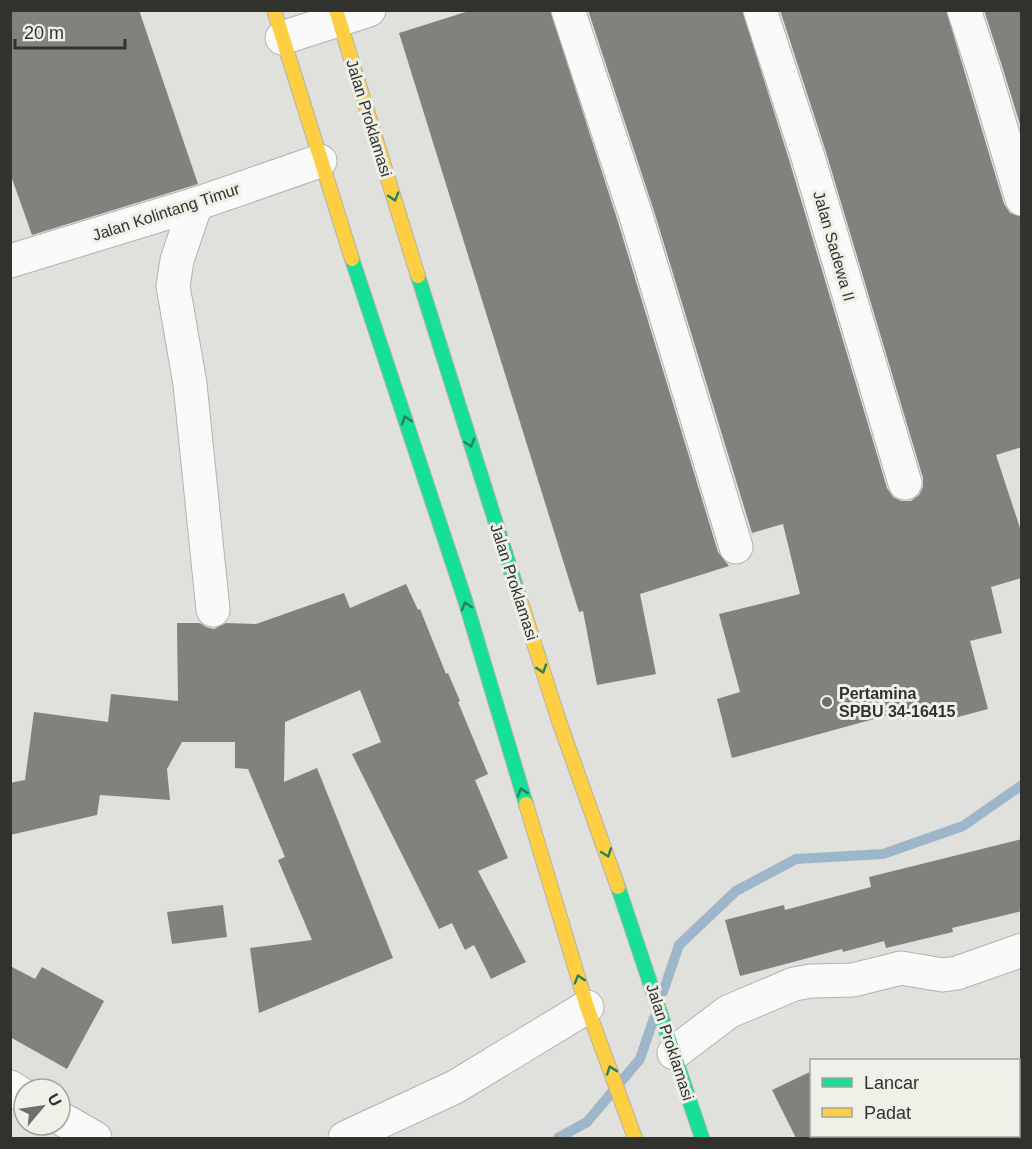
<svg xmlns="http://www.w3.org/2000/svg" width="1032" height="1149" viewBox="0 0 1032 1149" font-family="Arial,sans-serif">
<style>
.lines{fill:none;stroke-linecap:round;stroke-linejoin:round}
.stream{stroke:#9eb6c9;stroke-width:10}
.building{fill:#81817e}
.street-casing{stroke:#b2b2ae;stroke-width:35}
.fast-casing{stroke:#b2b2ae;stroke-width:16}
.slow-casing{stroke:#b2b2ae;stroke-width:16}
.street{stroke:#fafafa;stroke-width:33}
.fast{stroke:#16e098;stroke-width:14}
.slow{stroke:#ffcf43;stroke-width:14}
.oneway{stroke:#25805e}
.poi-dot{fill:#6e6f6b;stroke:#eff0e7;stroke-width:2}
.labels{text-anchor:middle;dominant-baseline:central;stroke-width:6;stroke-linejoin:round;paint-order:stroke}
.street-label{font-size:16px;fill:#31322e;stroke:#eff0e7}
.poi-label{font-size:16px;font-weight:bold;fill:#31322e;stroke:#eff0e7;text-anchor:start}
</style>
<rect width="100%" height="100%" fill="#e0e0dc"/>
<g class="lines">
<g class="stream">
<path d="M663 992 679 945 736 891 796 859 883 854 963 826 1022 785"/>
<path d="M558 1138 587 1122 640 1059 654 1018"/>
</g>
</g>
<g class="building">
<path d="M10 10H139L198 184 32 235 10 173Z"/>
<path d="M472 10H550L618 222 718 552 729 566 640 594 656 674 597 685 583 611 579 612 399 33Z"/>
<path d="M588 10H742L790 163 887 488 893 497 901 501H911L919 495 923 487V478L826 152 780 10H946L1004 204 1010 213 1022 217V447L996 455 1021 531V578L991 587 1002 633 970 641 988 709 954 718 950 702 885 716 732 758 717 699 740 692 719 614 800 594 783 524 752 533 654 211Z"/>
<path d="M984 10H1022V131L1002 66Z"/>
<path d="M406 584 418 610 420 609 446 674 448 673 460 701 458 702 488 774 475 780 508 858 478 871 526 962 491 979 474 945 465 950 452 923 439 929 352 754 381 742 360 690 285 722 284 782 317 768 393 958 259 1013 250 948 312 940 278 860 285 857 248 769 235 768V742H182L167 769 170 800 100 795 97 815 10 835V783L25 780 34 712 108 722 111 694 178 701 177 623H200L206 627 214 629 226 623 256 624 344 593 350 608Z"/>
<path d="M1022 839V911L952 928 953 932 886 948 884 941 843 952 842 949 740 976 725 920 784 905 785 910 871 887 869 877Z"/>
<path d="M223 905 227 937 172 944 167 912Z"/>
<path d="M10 966 35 979 42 967 104 1001 67 1069 10 1037Z"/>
<path d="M812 1071V1138H796L772 1090Z"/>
</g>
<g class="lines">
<defs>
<g id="street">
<path d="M568 10 636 216 736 547"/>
<path d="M760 10 808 157 905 483"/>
<path d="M964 10 984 71 1022 199"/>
<path d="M282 38 369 10"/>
<path d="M196 204 177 260 173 286 190 384 213 610"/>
<path d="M10 261 196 204 320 161"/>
<path d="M674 1053 728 1012 794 984 811 981 853 980 901 968 943 975 957 973 1022 950"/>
<path d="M10 1087 24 1096"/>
<path d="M60 1118 95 1138"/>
<path d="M345 1138 455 1087 587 1007"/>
</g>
<g id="fast">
<path d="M352 259 465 600 526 804"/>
<path d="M418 276 517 590"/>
<path d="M618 887 702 1138"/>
</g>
<g id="slow">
<path d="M274 10 352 259"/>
<path d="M336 10 418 276"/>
<path d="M517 590 559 721 618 887"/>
<path d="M526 804 587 1007 635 1138"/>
</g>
</defs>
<use href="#street" class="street-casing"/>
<use href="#fast" class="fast-casing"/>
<use href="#slow" class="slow-casing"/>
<use href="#street" class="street"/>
<use href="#fast" class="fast"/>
<use href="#slow" class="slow"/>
</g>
<defs><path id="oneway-chevron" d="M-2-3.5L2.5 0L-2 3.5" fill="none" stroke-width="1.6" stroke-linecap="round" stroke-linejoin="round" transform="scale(1.5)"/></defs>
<g class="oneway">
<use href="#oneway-chevron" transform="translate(394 197) rotate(73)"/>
<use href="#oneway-chevron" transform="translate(406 420) rotate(-108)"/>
<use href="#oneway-chevron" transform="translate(470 443) rotate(73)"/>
<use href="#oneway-chevron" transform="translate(466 606) rotate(-107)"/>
<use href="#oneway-chevron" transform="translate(542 669) rotate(72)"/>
<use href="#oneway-chevron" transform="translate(522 792) rotate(-107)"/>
<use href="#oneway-chevron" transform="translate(607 853) rotate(70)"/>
<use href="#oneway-chevron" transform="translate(579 979) rotate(-107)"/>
<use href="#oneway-chevron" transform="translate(611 1070) rotate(-109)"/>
</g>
<circle class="poi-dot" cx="827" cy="702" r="6"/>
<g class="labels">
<g class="street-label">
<text transform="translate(369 118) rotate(73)">Jalan Proklamasi</text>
<text transform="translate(166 212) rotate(-18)">Jalan Kolintang Timur</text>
<text transform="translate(834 246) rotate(74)">Jalan Sadewa II</text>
<text transform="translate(514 582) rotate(72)">Jalan Proklamasi</text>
<text transform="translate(670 1042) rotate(72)">Jalan Proklamasi</text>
</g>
<g class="poi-label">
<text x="839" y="693">Pertamina<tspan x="839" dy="18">SPBU 34-16415</tspan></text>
</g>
</g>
<rect width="1032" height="1149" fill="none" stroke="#31322e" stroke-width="24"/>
<rect x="810" y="1059" width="210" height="78" fill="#eff0e7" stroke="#a3a49d" stroke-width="1.5"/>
<rect x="822" y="1078" width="30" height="9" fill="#16e098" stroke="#a3a49d" stroke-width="1.5"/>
<text x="864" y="1089" font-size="18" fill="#31322e">Lancar</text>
<rect x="822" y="1108" width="30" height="9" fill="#ffcf43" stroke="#a3a49d" stroke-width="1.5"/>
<text x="864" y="1119" font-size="18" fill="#31322e">Padat</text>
<g transform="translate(42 1107) rotate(61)"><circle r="28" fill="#eff0e7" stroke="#a3a49d" stroke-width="1.5"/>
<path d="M0-4.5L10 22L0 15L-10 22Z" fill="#6e6f6b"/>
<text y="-9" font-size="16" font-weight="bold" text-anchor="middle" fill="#31322e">U</text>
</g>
<path d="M15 39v9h110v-9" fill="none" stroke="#31322e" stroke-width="3"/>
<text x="24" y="39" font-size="18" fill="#31322e" stroke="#eff0e7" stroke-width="4.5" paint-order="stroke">20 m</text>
</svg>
